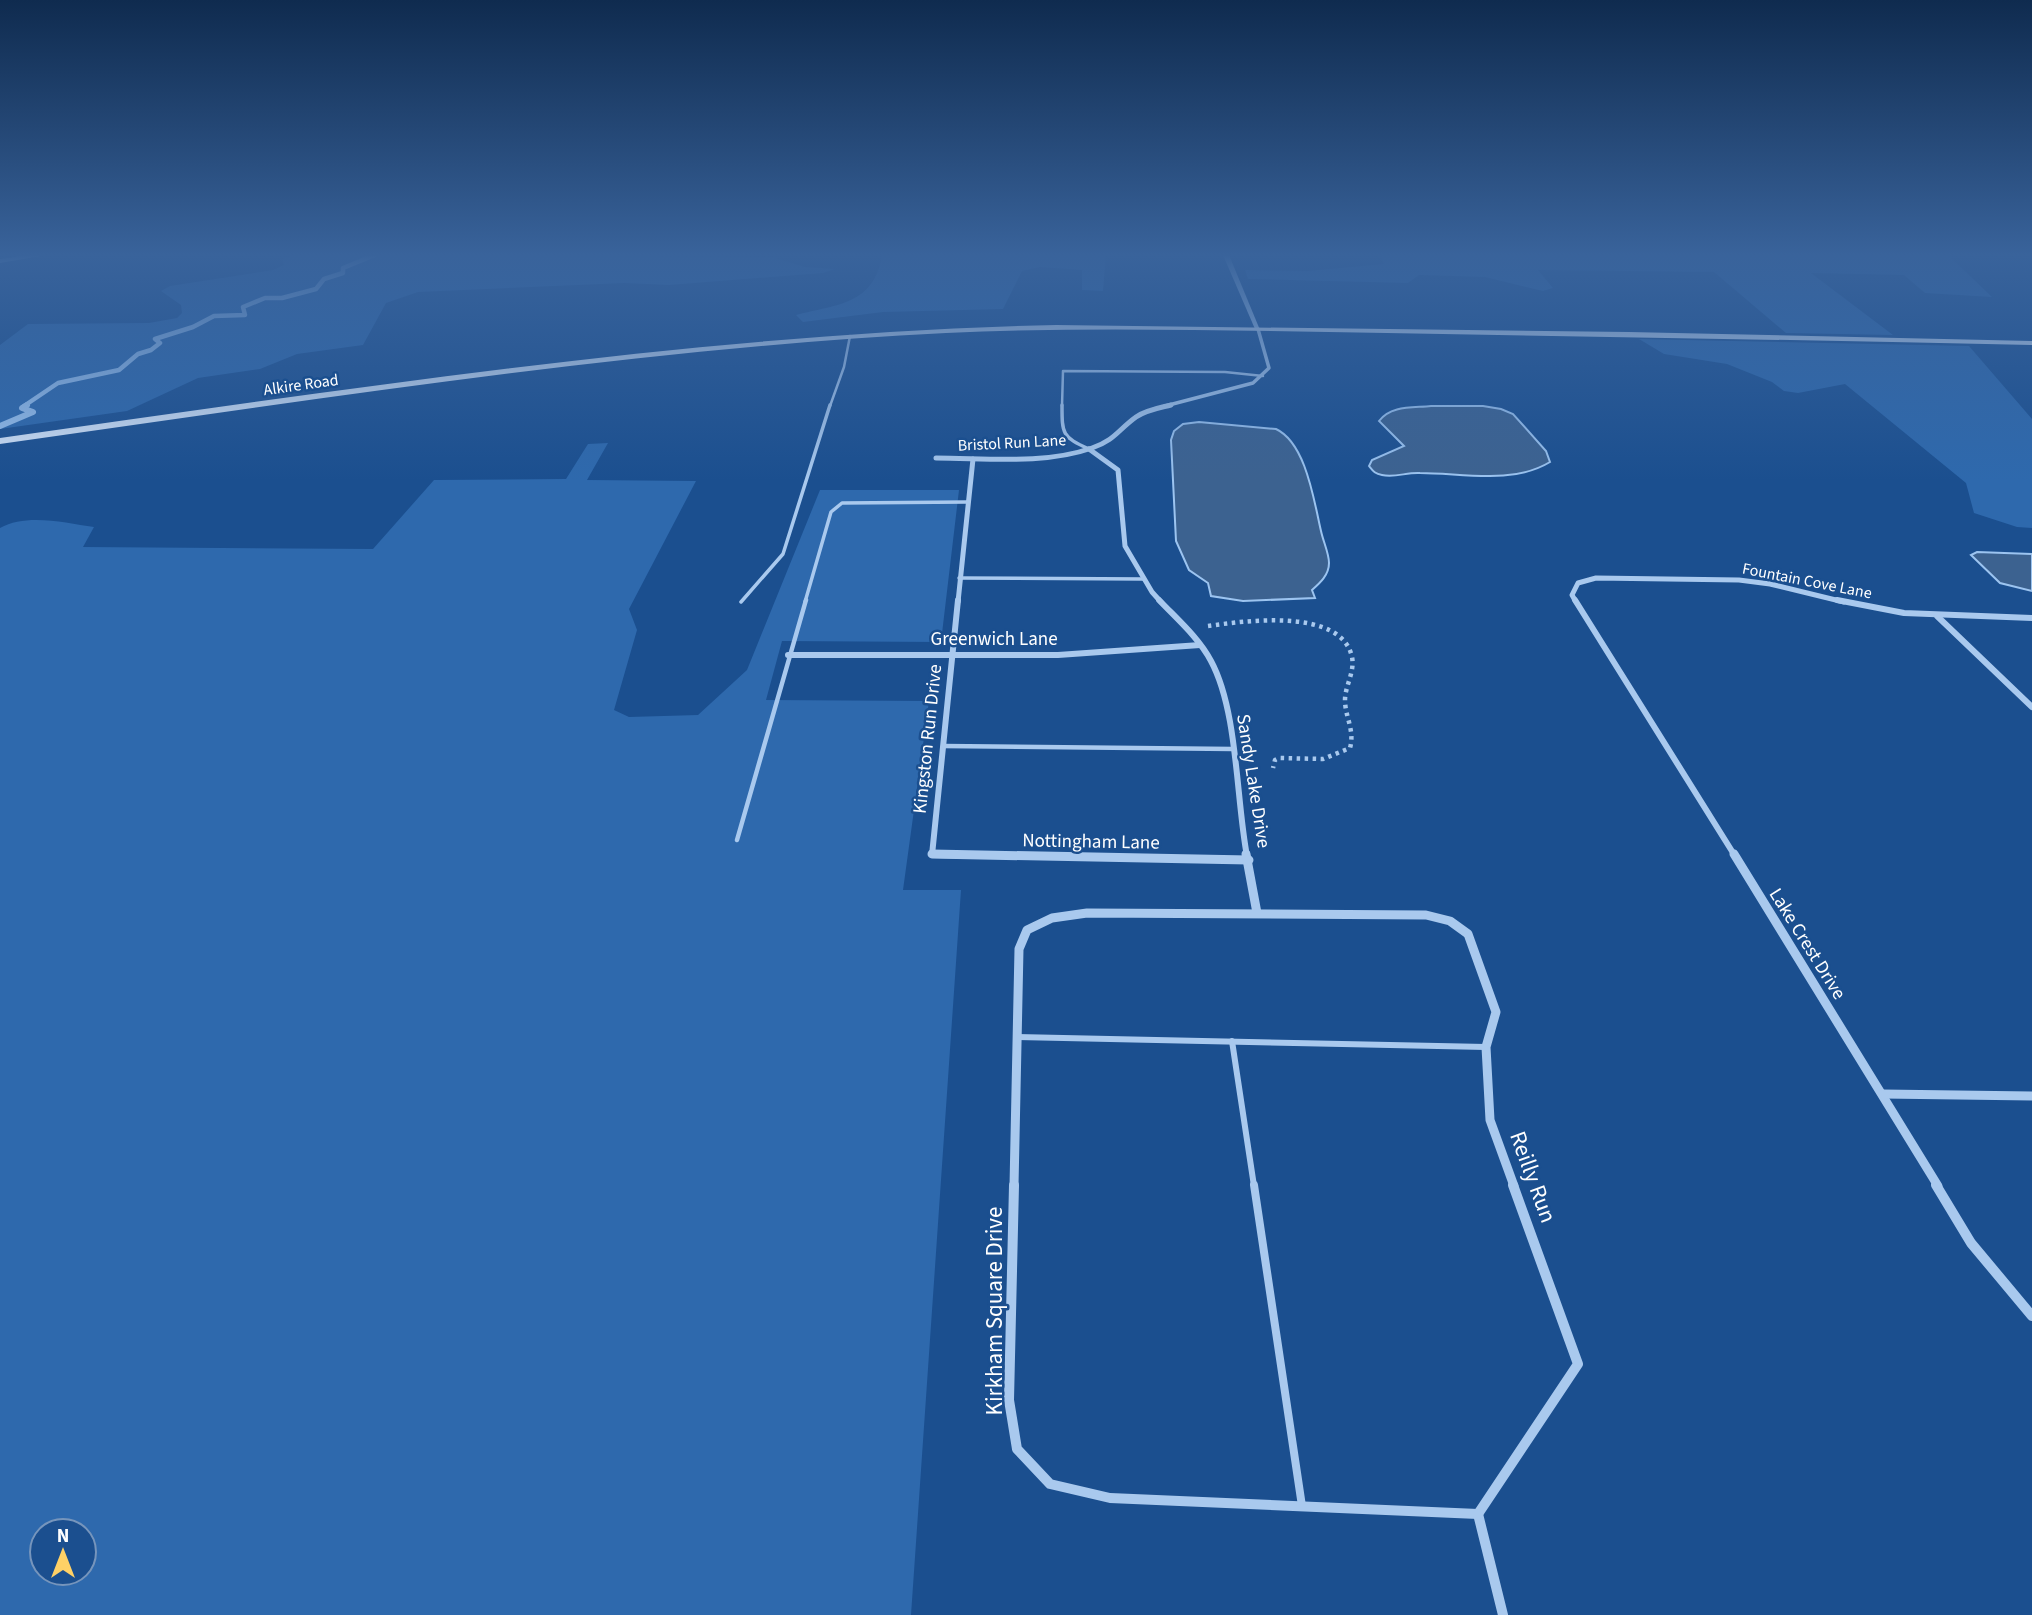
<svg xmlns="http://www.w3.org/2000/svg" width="2032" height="1615" viewBox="0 0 2032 1615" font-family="'Source Sans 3',sans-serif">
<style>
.green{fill:#2e69ad;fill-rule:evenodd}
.water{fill:#3c6290;stroke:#9cc4f0;stroke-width:2}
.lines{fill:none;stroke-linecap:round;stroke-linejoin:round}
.stream-far1{stroke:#9cc4f0;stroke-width:4.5}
.stream{stroke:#9cc4f0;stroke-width:6}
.path{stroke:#a9c9ee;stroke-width:4.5;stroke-dasharray:3.5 4.5;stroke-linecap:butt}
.service-far4{stroke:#a9c9ee;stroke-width:2.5}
.service-far3{stroke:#a9c9ee;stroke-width:3.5}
.service-far2{stroke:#a9c9ee;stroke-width:4.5}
.service-far1{stroke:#a9c9ee;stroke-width:6}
.service{stroke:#a9c9ee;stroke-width:8}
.minor-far4{stroke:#a9c9ee;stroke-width:3.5}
.minor-far3{stroke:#a9c9ee;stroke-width:5}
.minor-far2{stroke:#a9c9ee;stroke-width:6}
.minor-far1{stroke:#a9c9ee;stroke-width:9}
.minor{stroke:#a9c9ee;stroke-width:10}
.tertiary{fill:#a9c9ee;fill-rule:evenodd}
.secondary{fill:#d6e6fa;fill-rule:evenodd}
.labels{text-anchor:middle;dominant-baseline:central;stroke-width:5;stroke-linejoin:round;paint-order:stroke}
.far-street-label{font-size:16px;fill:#fff;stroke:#1b4f8f}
.street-label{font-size:19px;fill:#fff;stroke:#1b4f8f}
.near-street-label{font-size:23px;fill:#fff;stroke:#1b4f8f}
</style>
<rect width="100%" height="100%" fill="#1b4f8f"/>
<g class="green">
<path d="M294 255 772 257 805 267 835 269 823 273 669 285 624 283 418 292 386 303 363 345 297 354 260 369 198 378 127 411 0 429V345L28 324 149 323 177 318 182 313 181 305 161 291 170 286 273 270 284 265 282 259Z"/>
<path d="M1106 255 1103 291 1082 290V270L1040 267 1022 271 1003 309 883 312 803 322 796 315C838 304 873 305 882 256Z"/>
<path d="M1380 255H1948L1992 297 1925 293 1904 275 1811 273 1893 335 1786 333 1714 272 1538 270 1553 288 1543 291 1485 277 1419 275 1408 283 1248 279 1245 270 1308 271 1384 264Z"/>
<path d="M1639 339 1969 346 2032 419V528L2017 527 1974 513 1966 483 1845 384 1798 393 1784 391 1772 382 1727 364 1664 354Z"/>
<path d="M608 443 587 480 696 481 629 609 637 630 614 710 629 717 698 715 747 670 820 490H959L941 642 782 641 766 700 929 701 903 890H961L911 1615H0V528C27 513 65 523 94 527L83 547 373 549 434 480 566 479 588 444ZM42 1531H84V1573H42Z"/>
</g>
<g class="water">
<path d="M1431 406H1483L1501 409 1513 414 1546 451 1550 462C1512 485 1462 473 1420 473 1407 472 1395 478 1382 475 1375 474 1373 471 1369 466L1372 460 1404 446 1379 421C1391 405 1413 408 1431 406Z"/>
<path d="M1199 422 1276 429C1306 443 1314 501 1321 531 1323 541 1329 553 1329 563 1329 575 1320 583 1312 590L1315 598 1243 601 1211 596 1208 583 1189 570 1176 541 1171 440 1174 431 1183 424Z"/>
<path d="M1977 552 2032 554V591L2000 583 1971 555Z"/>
</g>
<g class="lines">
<path class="stream-far1" d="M24 406 58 383 119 370 138 354 151 350 160 343 155 339 193 327 214 316 245 315 243 307 265 298H282L316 289 324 279 343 273V268L375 255"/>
<path class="stream" d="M0 426 33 412 22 408 27 405"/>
<path class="path" d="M1208 626C1244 621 1341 607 1352 657 1355 672 1345 686 1345 700 1345 717 1355 730 1350 748L1323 759 1279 758 1275 760 1273 768"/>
<g class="service-far4">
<path d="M830 406 844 367 850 336"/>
<path d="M1062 406 1063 371 1225 372 1263 376"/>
</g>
<g class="service-far3">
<path d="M1062 405C1062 434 1062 437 1089 449"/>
<path d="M959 578 1143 579"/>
<path d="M741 602 783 554 830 405"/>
<path d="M805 602 831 512 842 503 967 502"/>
</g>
<g class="service-far2">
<path d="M943 746 1233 749"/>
<path d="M737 840 806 600"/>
</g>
<g class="service-far1">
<path d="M1017 1037 1486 1047"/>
<path d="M1232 1041 1254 1186"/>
</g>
<path class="service" d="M1254 1185 1302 1506"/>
<path class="minor-far4" d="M1165 406 1253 383 1269 368 1258 329"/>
<g class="minor-far3">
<path d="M1089 449 1118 470 1125 546 1152 592 1161 602"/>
<path d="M936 458C986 458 1044 465 1092 448 1115 440 1118 430 1136 417 1146 410 1159 408 1171 405"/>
<path d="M958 602 973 459"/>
<path d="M1576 602 1572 595 1578 583 1596 578 1739 580 1770 584 1844 602"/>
</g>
<g class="minor-far2">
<path d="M958 600 932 855 989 856"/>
<path d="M1159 600C1177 619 1199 638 1211 661 1238 711 1236 799 1247 856"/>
<path d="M1575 600 1735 856"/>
<path d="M1837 600 1904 613 2032 618"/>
<path d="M1937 616 2032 707"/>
<path d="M788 655H1058L1200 645"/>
</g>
<g class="minor-far1">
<path d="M932 854 1249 860"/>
<path d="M1246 854 1257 913"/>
<path d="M1734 854 1938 1186"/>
<path d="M1883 1094 2032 1096"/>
<path d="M1014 1186 1019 949 1027 930 1052 918 1087 913 1426 915 1450 921 1468 934 1496 1012 1486 1047 1490 1120 1514 1186"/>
</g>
<g class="minor">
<path d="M1014 1185 1009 1400 1017 1449 1050 1484 1110 1498 1478 1514"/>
<path d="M1936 1185 1971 1243 2032 1316"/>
<path d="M1478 1514 1503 1615"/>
<path d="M1478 1514 1578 1364 1513 1185"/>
</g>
<g class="tertiary">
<path d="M29 255H46L0 263V259Z"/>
<path d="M1223 255H1229L1260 330 1255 329Z"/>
</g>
<path class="secondary" d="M1056 325 1629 332 2032 341V345C1817 340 1602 337 1387 333 1240 331 1093 326 946 333 629 349 314 400 0 444V438C351 389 702 333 1056 325Z"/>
</g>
<linearGradient id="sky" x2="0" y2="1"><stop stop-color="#0f2b4f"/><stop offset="0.53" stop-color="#39639b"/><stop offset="1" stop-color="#39639b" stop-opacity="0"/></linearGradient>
<rect width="2032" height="481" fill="url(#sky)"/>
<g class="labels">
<g class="far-street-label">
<text transform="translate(301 385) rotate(-8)">Alkire Road</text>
<text transform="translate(1012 443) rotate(-3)">Bristol Run Lane</text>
<text transform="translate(1807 581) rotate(11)">Fountain Cove Lane</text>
</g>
<g class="street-label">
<text x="994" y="639">Greenwich Lane</text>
<text transform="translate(928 739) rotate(-84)">Kingston Run Drive</text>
<text transform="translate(1253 781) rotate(81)">Sandy Lake Drive</text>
<text transform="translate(1091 842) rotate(1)">Nottingham Lane</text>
<text transform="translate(1807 944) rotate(58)">Lake Crest Drive</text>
</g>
<g class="near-street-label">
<text transform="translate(1533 1177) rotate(70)">Reilly Run</text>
<text transform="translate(994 1311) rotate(-90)">Kirkham Square Drive</text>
</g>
</g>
<g transform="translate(63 1552)"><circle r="33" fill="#1b4f8f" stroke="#7695bc" stroke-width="2"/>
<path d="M0-5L12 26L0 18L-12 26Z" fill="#ffd166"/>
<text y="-10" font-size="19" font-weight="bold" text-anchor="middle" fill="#ffffff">N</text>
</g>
</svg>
